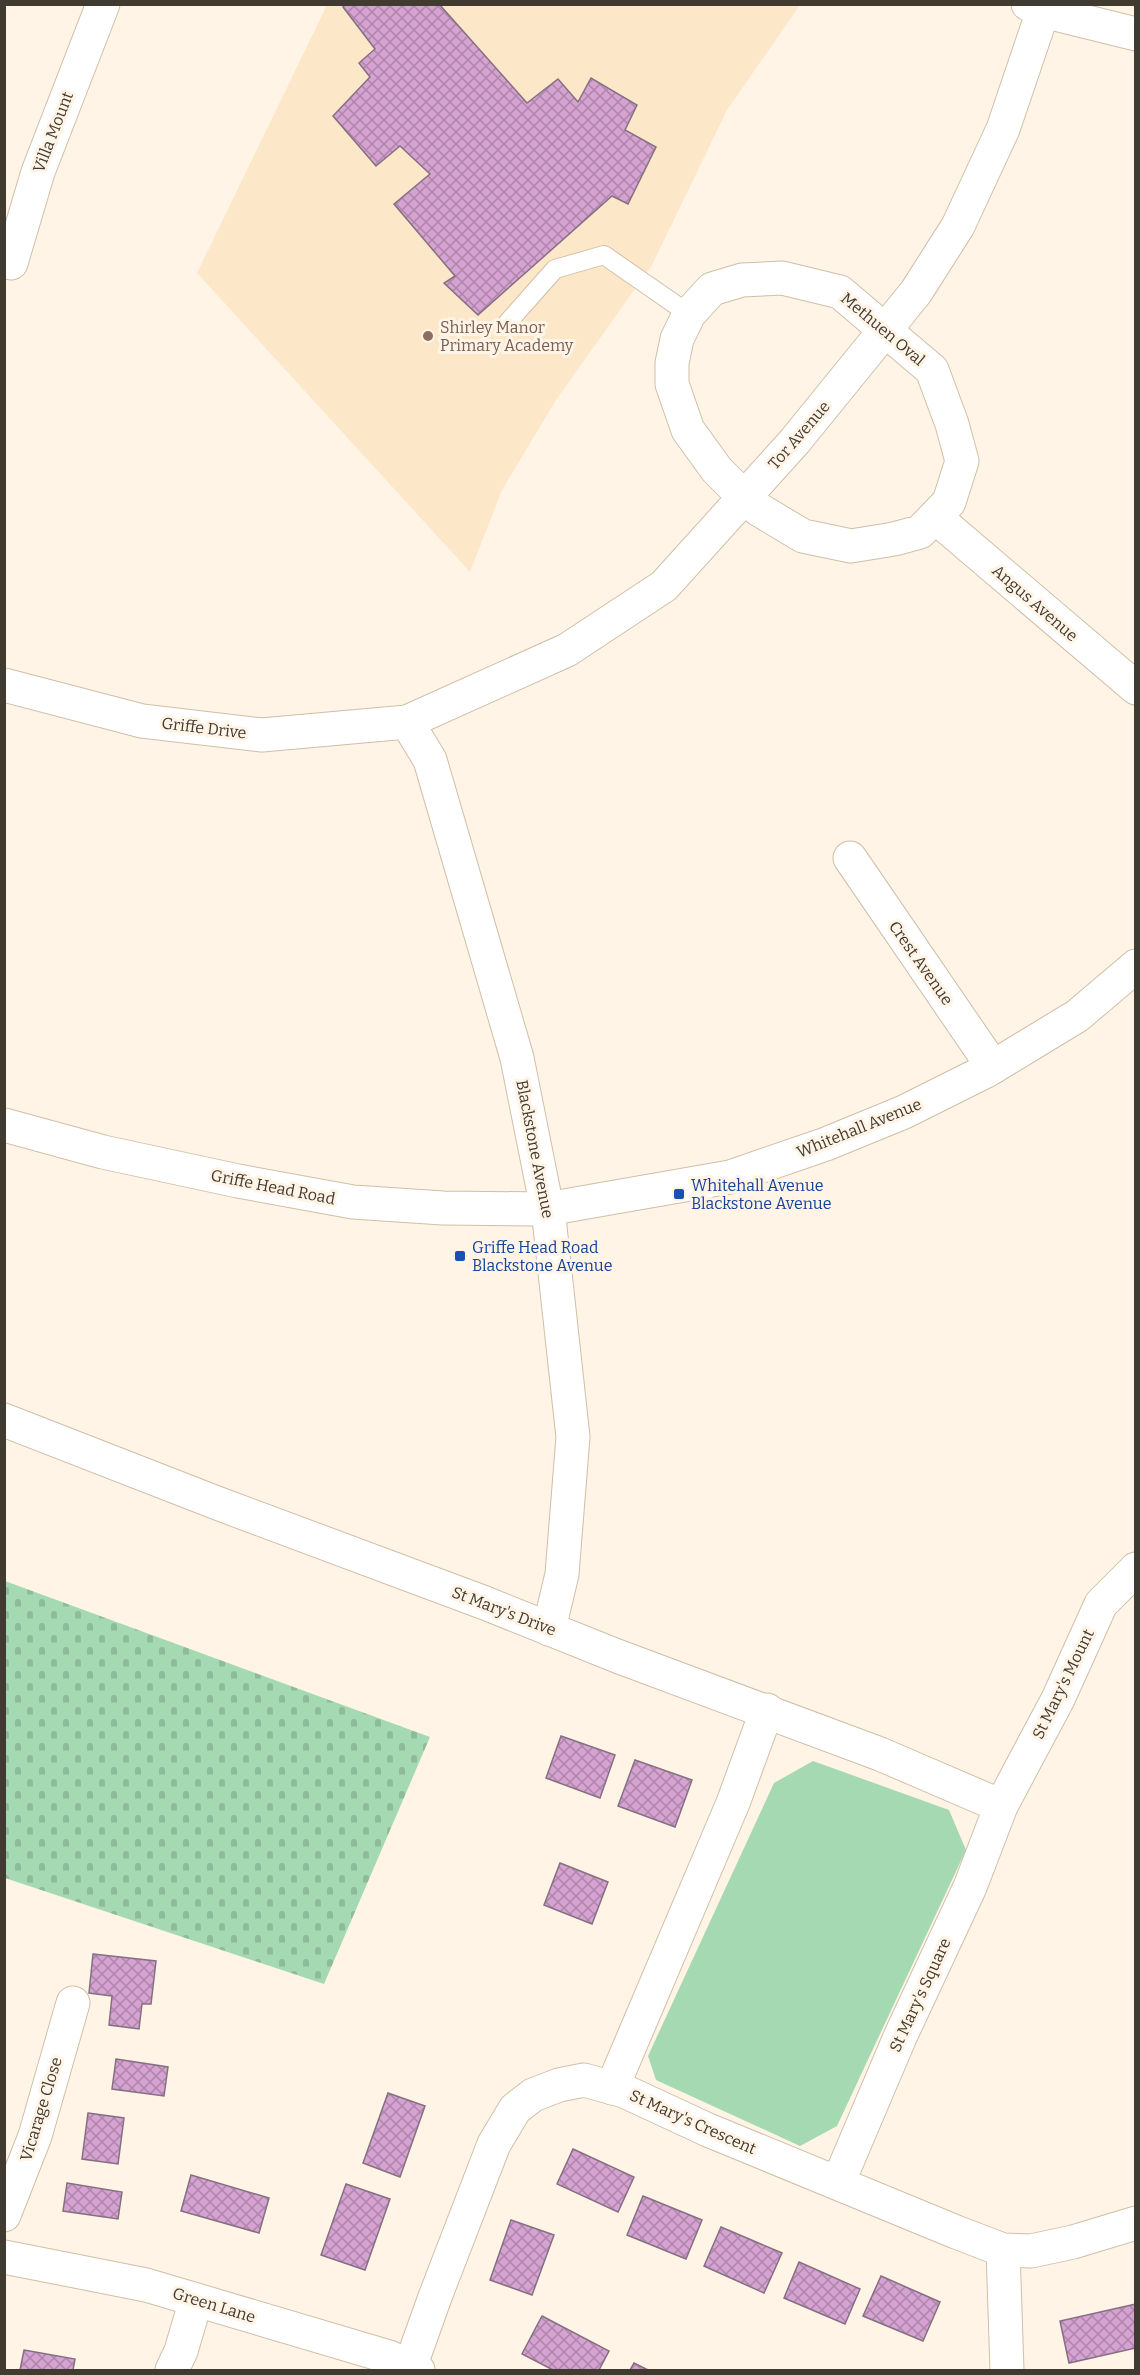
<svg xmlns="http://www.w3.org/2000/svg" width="1140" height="2375" viewBox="0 0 1140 2375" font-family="Bitter,serif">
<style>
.built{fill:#fde7c9}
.green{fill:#a4d9b2}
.cemetery{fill:url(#cemetery-stones)}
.building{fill:url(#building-cross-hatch);stroke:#847082;stroke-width:1.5}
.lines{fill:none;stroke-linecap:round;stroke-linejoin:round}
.lane-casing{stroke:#cfbfa8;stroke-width:20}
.street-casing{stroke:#cfbfa8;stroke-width:35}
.lane{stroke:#fff;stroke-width:18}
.street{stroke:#fff;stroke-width:33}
.education-dot{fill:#8d6e63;stroke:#fff4e6;stroke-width:2}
.transit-dot{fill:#1a4fb4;stroke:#fff4e6;stroke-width:2}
.labels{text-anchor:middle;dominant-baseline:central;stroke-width:6;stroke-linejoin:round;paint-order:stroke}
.street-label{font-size:16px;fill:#403a30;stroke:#fff4e6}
.education-label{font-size:16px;fill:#785e54;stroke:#fff4e6;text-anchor:start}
.transit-label{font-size:16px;fill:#164399;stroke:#fff4e6;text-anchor:start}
</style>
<defs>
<pattern id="cemetery-stones" width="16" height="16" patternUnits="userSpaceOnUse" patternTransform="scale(1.5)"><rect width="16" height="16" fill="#a4d9b2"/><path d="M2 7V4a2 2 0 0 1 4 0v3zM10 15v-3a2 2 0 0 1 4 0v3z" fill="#8ebb99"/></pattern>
<pattern id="building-cross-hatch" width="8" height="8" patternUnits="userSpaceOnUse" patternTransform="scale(1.5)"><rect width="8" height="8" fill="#d5a2d1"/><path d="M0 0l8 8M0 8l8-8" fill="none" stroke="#ae85aa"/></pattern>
</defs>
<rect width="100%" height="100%" fill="#fff4e6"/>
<path class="built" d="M327 5H800L727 110 652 265 556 400 502 490 470 572 197 273Z"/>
<path class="green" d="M813 1761 949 1810 966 1850 837 2126 800 2146 656 2080 648 2056 774 1783Z"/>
<path class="cemetery" d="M5 1581 430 1737 324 1984 5 1878Z"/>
<g class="building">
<path d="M346 4H439L527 103 558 79 578 102 591 78 637 105 625 130 656 147 628 204 612 196 478 315 444 283 455 276 394 204 430 174 400 146 376 166 333 116 370 77 359 63 375 49 343 7Z"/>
<path d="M561 1736 615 1755 600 1798 546 1778Z"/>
<path d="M635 1760 692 1780 675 1827 618 1806Z"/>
<path d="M560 1863 608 1882 592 1924 544 1905Z"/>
<path d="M93 1954 156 1961 151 2004H142L139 2029 109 2025 112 1996 89 1993Z"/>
<path d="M116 2059 168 2067 164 2096 112 2089Z"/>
<path d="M388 2093 425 2106 400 2177 363 2163Z"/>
<path d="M88 2113 124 2118 118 2164 82 2159Z"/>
<path d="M573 2149 634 2177 618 2212 557 2184Z"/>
<path d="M191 2175 269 2198 259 2233 181 2211Z"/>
<path d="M67 2183 122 2192 118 2219 63 2211Z"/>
<path d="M346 2184 390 2199 365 2270 321 2255Z"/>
<path d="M643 2196 702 2220 686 2259 627 2235Z"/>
<path d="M511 2220 554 2235 532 2295 490 2280Z"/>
<path d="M721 2227 782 2253 764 2293 704 2266Z"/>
<path d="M799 2262 860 2289 845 2324 784 2298Z"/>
<path d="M881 2276 940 2302 923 2341 863 2316Z"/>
<path d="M1136 2304V2348L1069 2363 1060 2321Z"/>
<path d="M542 2316 609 2351 599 2370H553L522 2354Z"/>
<path d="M24 2350 75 2359 73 2370H20Z"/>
<path d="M634 2363 648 2370H630Z"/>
</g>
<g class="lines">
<defs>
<path id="lane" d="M508 322 555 269 604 255 689 314"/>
<g id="street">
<path d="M1028 4 1043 11 1136 34"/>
<path d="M11 263 38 172 103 4"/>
<path d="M782 278 840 292 932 370 952 424 962 461 949 502 920 532 894 539 851 546 803 536 758 509 744 497 717 470 688 430 672 384V363L677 339 689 314 712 289 742 280Z"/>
<path d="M935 517 1136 688"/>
<path d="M4 685 142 721 262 735 407 722 567 650 664 586 795 441 916 292 958 226 1003 129 1043 11"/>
<path d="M407 722 430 760 517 1058 549 1218 573 1437 562 1574 549 1629"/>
<path d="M850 858 993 1067"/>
<path d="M4 1125 103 1152 238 1181 353 1202 443 1208 547 1209 730 1177 826 1144 904 1112 988 1070 1077 1016 1136 966"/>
<path d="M4 1420 217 1503 485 1603 617 1656 880 1754 1001 1806"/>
<path d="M612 2088 733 1803 767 1710"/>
<path d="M838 2183 900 2037 970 1887 1001 1806 1058 1699 1101 1604 1136 1569"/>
<path d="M4 2215 35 2136 73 2003"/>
<path d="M1003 2250 1007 2370"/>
<path d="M4 2257 146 2285 389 2357 418 2370"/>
<path d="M410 2367 435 2297 494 2144 515 2109 533 2095 559 2085 584 2080 624 2091 708 2130 956 2232 1003 2250 1031 2251 1073 2242 1136 2223"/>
<path d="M172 2370 181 2351 196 2300"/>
</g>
</defs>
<use href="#lane" class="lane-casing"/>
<use href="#street" class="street-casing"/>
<use href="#lane" class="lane"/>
<use href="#street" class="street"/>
</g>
<circle class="education-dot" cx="428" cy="336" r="6"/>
<g class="transit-dot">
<rect x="673" y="1188" width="12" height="12" rx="3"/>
<rect x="454" y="1250" width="12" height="12" rx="3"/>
</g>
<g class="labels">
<g class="street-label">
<text transform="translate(53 132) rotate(-69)">Villa Mount</text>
<text transform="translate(883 329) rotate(40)">Methuen Oval</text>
<text transform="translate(799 435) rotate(-49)">Tor Avenue</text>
<text transform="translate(1035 603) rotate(41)">Angus Avenue</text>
<text transform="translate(204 728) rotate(7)">Griffe Drive</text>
<text transform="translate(921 963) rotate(55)">Crest Avenue</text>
<text transform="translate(859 1128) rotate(-22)">Whitehall Avenue</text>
<text transform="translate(535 1149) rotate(79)">Blackstone Avenue</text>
<text transform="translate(273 1187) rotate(11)">Griffe Head Road</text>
<text transform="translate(504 1611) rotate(21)">St Mary's Drive</text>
<text transform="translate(1063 1684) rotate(-64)">St Mary's Mount</text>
<text transform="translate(920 1995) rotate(-65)">St Mary's Square</text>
<text transform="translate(41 2109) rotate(-73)">Vicarage Close</text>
<text transform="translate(693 2122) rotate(24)">St Mary's Crescent</text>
<text transform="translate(214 2305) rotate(17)">Green Lane</text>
</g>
<g class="education-label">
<text x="440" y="327">Shirley Manor<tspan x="440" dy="18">Primary Academy</tspan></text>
</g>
<g class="transit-label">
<text x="691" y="1185">Whitehall Avenue<tspan x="691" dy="18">Blackstone Avenue</tspan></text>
<text x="472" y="1247">Griffe Head Road<tspan x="472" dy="18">Blackstone Avenue</tspan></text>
</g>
</g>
<rect width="1140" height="2375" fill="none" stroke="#403a30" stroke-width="12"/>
</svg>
